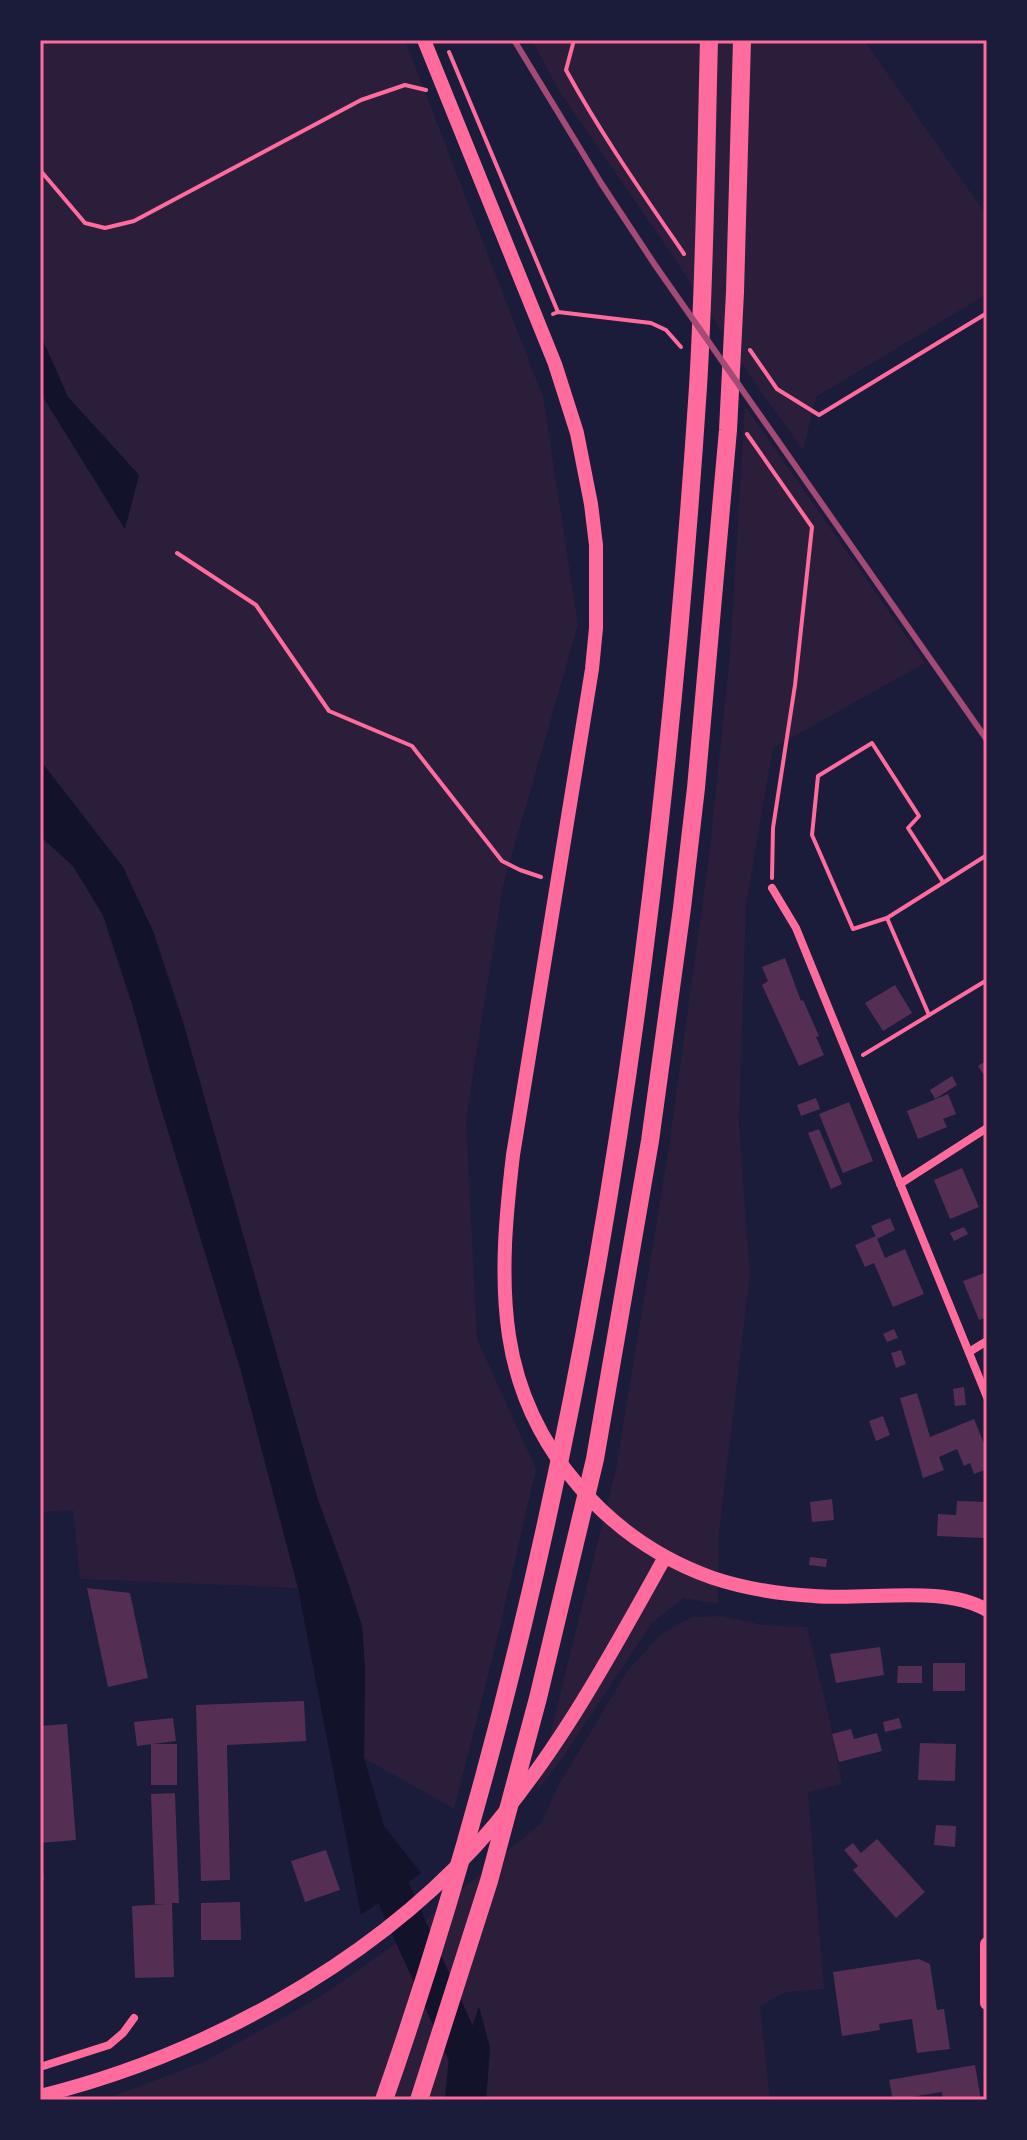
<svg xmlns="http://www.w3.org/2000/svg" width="1027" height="2140" viewBox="0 0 1027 2140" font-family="'Titillium Web',sans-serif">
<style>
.green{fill:#2a1e3b}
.water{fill:#12122b}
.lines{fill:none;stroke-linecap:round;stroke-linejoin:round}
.river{stroke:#12122b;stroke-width:36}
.building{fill:#542f53}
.path{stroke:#ff6b9d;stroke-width:4}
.minor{stroke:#ff6b9d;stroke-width:8}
.secondary{stroke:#ff6b9d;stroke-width:14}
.motorway{stroke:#ff6b9d;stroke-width:18}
.rail{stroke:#a44b75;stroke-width:6}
.neatline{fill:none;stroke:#ff6b9d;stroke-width:3}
</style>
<rect width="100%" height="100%" fill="#1b1b3a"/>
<g class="green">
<path d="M40 40H405L543 397 578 625 503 886 466 1119 477 1339 536 1469 495 1648 454 1809 364 1758 365 1669 362 1626 345 1574 317 1497 183 1022 153 931 60 787 40 760V392L124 528 139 475 68 397 40 334Z"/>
<path d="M532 40H864L987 216V294L816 397 803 450 750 376 675 259 559 91Z"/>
<path d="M745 406 925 663 773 748 746 906 739 1123 750 1275 719 1532 718 1604 683 1598 651 1624 563 1757 536 1792 616 1469 669 1146 709 857 730 653Z"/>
<path d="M40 836 73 866 103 915 133 1007 158 1098 241 1371 298 1588 80 1579 73 1510 40 1512Z"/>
<path d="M723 1616 763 1625 807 1627 828 1712 842 1784 808 1792 824 1989 785 1992 760 2006 770 2100H486L490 2048 479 2008 458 2068 452 2100H103L206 2061 323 1995 405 1937 541 1823 558 1786 628 1670 662 1633 692 1617Z"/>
</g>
<g class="water">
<path d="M40 334 68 397 139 475 125 529 40 392Z"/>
<path d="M40 760 123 867 153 931 183 1022 317 1497 345 1574 362 1626 365 1669 364 1758 384 1826 421 1873 361 1915 298 1588 241 1371 158 1098 133 1007 103 915 73 866 40 836Z"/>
<path d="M479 2007 490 2048 486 2100H452L458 2068Z"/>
</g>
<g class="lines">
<path class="river" d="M372 1850 385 1874 467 2057 463 2100"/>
</g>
<g class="building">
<path d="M785 958 801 1001 803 1000 819 1036 816 1037 824 1055 799 1066 762 985 768 981 762 967Z"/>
<path d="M895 985 912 1013 883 1031 865 1003Z"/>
<path d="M987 1060V1080L978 1066Z"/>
<path d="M952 1076 957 1085 935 1099 930 1090Z"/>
<path d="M948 1094 956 1114 943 1119 947 1127 918 1139 907 1111Z"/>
<path d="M816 1098 820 1109 801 1116 797 1105Z"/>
<path d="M849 1102 873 1161 843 1173 819 1114Z"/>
<path d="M819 1129 842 1184 831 1189 808 1133Z"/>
<path d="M962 1168 979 1207 950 1219 934 1180Z"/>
<path d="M890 1218 895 1230 877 1239 871 1226Z"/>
<path d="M964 1227 968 1234 954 1241 950 1233Z"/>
<path d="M876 1236 885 1258 905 1249 924 1294 893 1307 874 1263 865 1267 855 1245Z"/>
<path d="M987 1272V1317L979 1320 963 1281Z"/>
<path d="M894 1329 898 1338 887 1342 883 1334Z"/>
<path d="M901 1350 906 1364 896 1368 891 1353Z"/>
<path d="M964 1387 966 1405 955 1406 953 1389Z"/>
<path d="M917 1393 930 1437 974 1419 987 1451V1469L974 1474 970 1463 964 1466 957 1449 939 1457 944 1470 923 1478 900 1398Z"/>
<path d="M883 1416 890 1435 876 1441 869 1421Z"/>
<path d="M832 1499 834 1520 812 1522 810 1502Z"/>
<path d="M957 1501 986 1502 984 1538 937 1536 938 1514 956 1515Z"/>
<path d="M810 1557 827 1559 826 1567 809 1565Z"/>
<path d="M87 1588 130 1593 148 1678 108 1687Z"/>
<path d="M880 1647 884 1675 836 1683 830 1654Z"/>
<rect x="933" y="1663" width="32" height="28"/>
<path d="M898 1666H922V1683H897Z"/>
<path d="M304 1701 306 1741 227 1745 230 1880 201 1881 196 1705Z"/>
<path d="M173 1718 176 1741 137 1746 134 1722Z"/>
<path d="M899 1718 902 1728 885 1732 883 1722Z"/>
<path d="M67 1724 76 1840 40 1843V1726Z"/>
<path d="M851 1729 854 1739 877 1733 882 1751 839 1762 832 1734Z"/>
<path d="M920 1743 956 1744 955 1781 918 1780Z"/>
<rect x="151" y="1744" width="26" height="41"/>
<path d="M175 1793 179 1903H172L174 1977 135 1978 132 1906 166 1904H155L151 1794Z"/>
<path d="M936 1825 956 1826 955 1847 934 1845Z"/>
<path d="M877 1839 925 1892 896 1918 853 1870 858 1866 844 1850 853 1843 861 1853Z"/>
<path d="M326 1850 340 1890 305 1902 291 1861Z"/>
<path d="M40 1859H42L44 1880H40Z"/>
<path d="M240 1902 241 1940H201V1903Z"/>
<path d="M919 1959 930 1964 937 2010 944 2009 950 2049 917 2053 912 2019 879 2024 880 2030 842 2036 833 1972Z"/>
<path d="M975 2065 981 2100H943L942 2092 893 2100 889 2080Z"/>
</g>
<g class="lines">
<g class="path">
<path d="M574 40 566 70C601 134 643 194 684 254"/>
<path d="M449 52 558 312"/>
<path d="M40 170 85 223 105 228 134 221 361 100 405 85 426 90"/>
<path d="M553 314 558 312 651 323 666 330 681 347"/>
<path d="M750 350 777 389 819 415 987 313"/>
<path d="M747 434 812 527 795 685 773 828 772 878"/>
<path d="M177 553 256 605 329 711 412 746 502 861 520 870 541 877"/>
<path d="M887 918 987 855"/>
<path d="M929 1015 887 918 853 929 812 835 818 776 872 743 919 816 908 828 943 882"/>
<path d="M863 1055 987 980"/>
</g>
<g class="minor">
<path d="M772 888 796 928 987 1397"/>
<path d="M900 1184 987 1128"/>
<path d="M969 1352 987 1341"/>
<path d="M40 2067 109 2045 123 2033 134 2018"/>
</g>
<g class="secondary">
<path d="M424 40 555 364 577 433 591 504 596 545V628L592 669 513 1155C506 1215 500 1275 509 1336 526 1448 608 1541 713 1578 746 1589 780 1594 814 1596 866 1601 943 1584 987 1610"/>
<path d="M987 1944V2003"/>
<path d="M40 2096C199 2057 365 1967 476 1846 554 1760 609 1658 665 1557"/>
</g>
<g class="motorway">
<path d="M384 2100C576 1552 660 965 698 387 705 271 706 156 709 40"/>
<path d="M419 2100 489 1881 538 1698 595 1459 650 1141 682 908 696 788 728 430 735 292 742 40"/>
</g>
<path class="rail" d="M514 40 601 183 655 265 987 740"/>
</g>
<rect width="1027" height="2140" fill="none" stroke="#1b1b3a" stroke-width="84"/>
<rect x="42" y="42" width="943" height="2056" class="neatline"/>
</svg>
